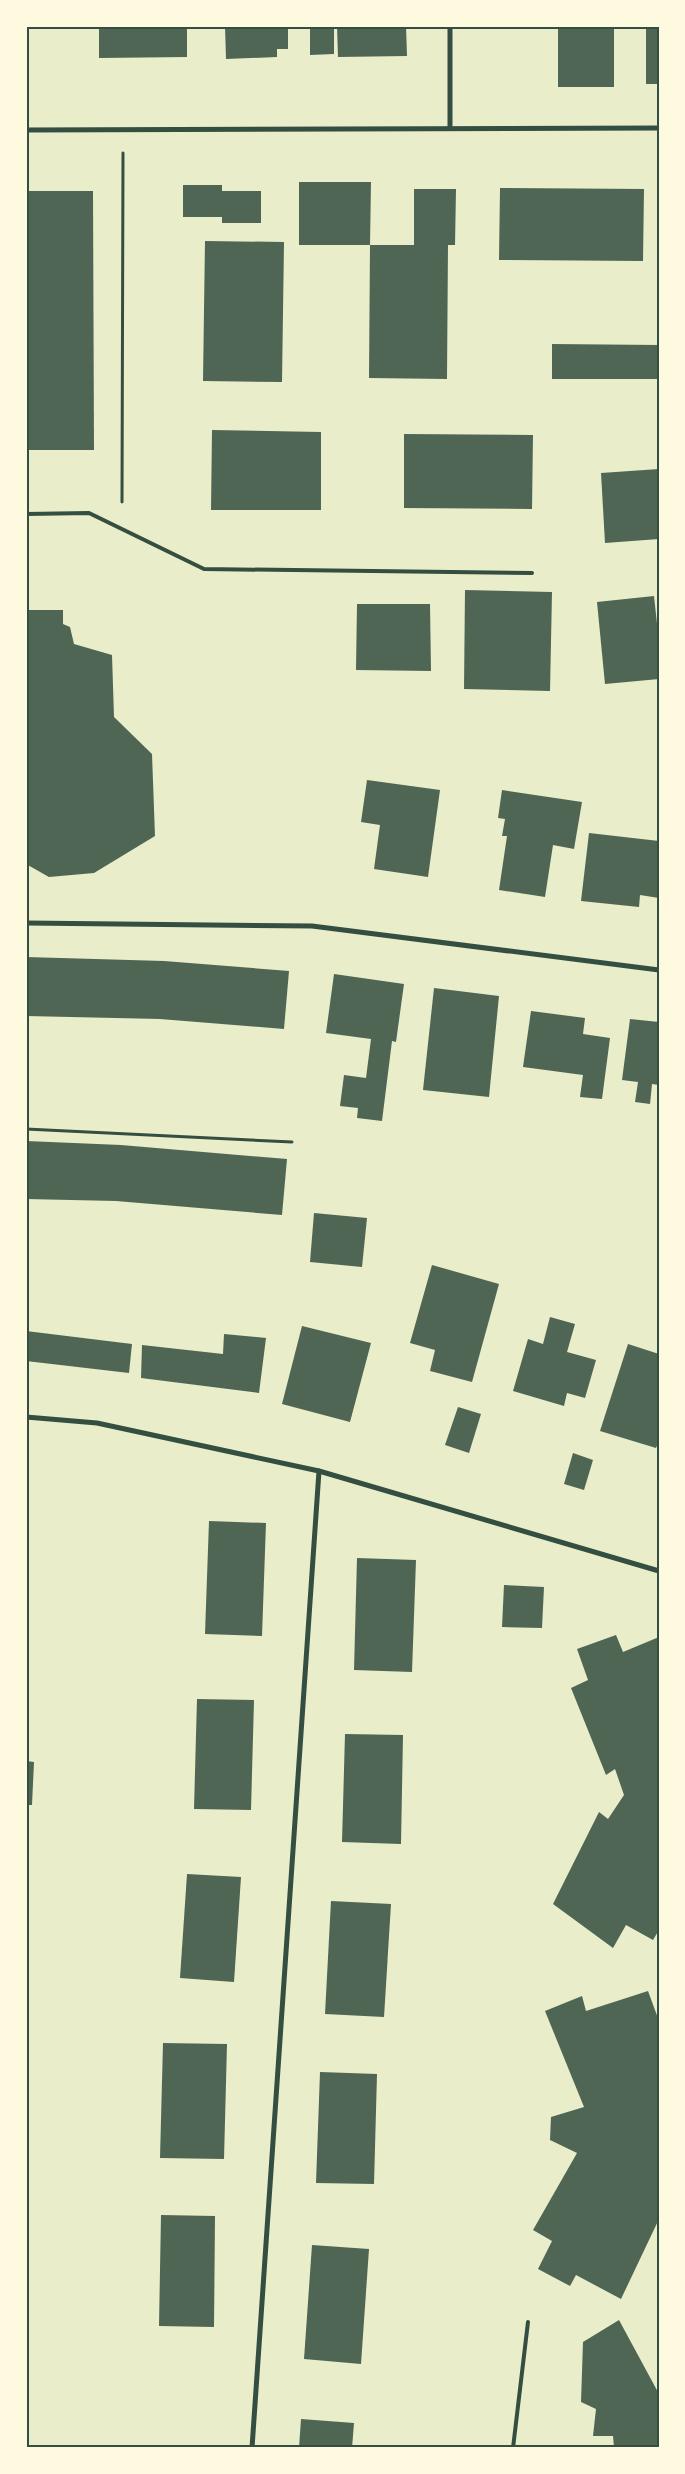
<svg xmlns="http://www.w3.org/2000/svg" width="685" height="2474" viewBox="0 0 685 2474" font-family="Montserrat,sans-serif">
<style>
.building{fill:#4f6655}
.lines{fill:none;stroke-linecap:round;stroke-linejoin:round}
.path{stroke:#344e41;stroke-width:3}
.service{stroke:#344e41;stroke-width:4}
.minor{stroke:#344e41;stroke-width:5}
.neatline{fill:none;stroke:#344e41;stroke-width:2}
</style>
<rect width="100%" height="100%" fill="#e9edc9"/>
<g class="building">
<path d="M99 26H187V57L99 58Z"/>
<path d="M225 26H288V49H277V57L226 59Z"/>
<path d="M310 26H334V54L310 55Z"/>
<path d="M337 26H406L407 56 338 57Z"/>
<rect x="558" y="26" width="56" height="61"/>
<rect x="646" y="26" width="13" height="58"/>
<path d="M299 182H371L370 245H299Z"/>
<path d="M183 185H222V191H261V223H222V217H183Z"/>
<path d="M500 188 644 189 643 261 499 260Z"/>
<path d="M414 189H456L455 245H448L447 379 369 378 370 245H414Z"/>
<path d="M26 191H93L94 450H26Z"/>
<path d="M205 241 284 242 282 382 203 381Z"/>
<path d="M552 344 659 345V379H552Z"/>
<path d="M212 430 321 432V510H211Z"/>
<path d="M404 434 533 435 532 509 404 508Z"/>
<path d="M659 469V539L605 543 601 473Z"/>
<path d="M465 590 552 592 550 691 464 689Z"/>
<path d="M654 596 659 642V679L605 684 597 602Z"/>
<path d="M357 604H430L431 671 356 670Z"/>
<path d="M26 610H63V624L70 627 74 644 112 655 114 717 152 754 155 836 94 873 49 877 26 864Z"/>
<path d="M367 780 440 790 428 877 374 869 380 825 361 822Z"/>
<path d="M502 790 582 802 574 849 553 845 545 897 499 890 507 836H502L505 819 498 818Z"/>
<path d="M589 833 659 841V898L640 895 639 907 581 901Z"/>
<path d="M26 957 164 961 289 971 284 1029 160 1019 26 1016Z"/>
<path d="M334 974 404 984 396 1042 392 1041 382 1121 357 1118 358 1108 340 1106 344 1075 366 1078 371 1039 326 1033Z"/>
<path d="M434 988 499 996 489 1097 423 1090Z"/>
<path d="M531 1011 585 1018 583 1034 610 1038 602 1099 580 1097 583 1075 523 1067Z"/>
<path d="M630 1019 659 1022V1085L652 1084 650 1104 635 1102 638 1082 622 1080Z"/>
<path d="M26 1141 121 1145 287 1159 282 1215 116 1201 26 1199Z"/>
<path d="M314 1213 367 1218 362 1267 310 1262Z"/>
<path d="M432 1265 499 1284 472 1382 430 1371 435 1350 410 1343Z"/>
<path d="M550 1317 575 1324 567 1352 596 1360 585 1398 567 1393 564 1406 513 1391 528 1339 543 1344Z"/>
<path d="M302 1326 371 1343 350 1422 282 1404Z"/>
<path d="M26 1331 132 1344 129 1373 26 1361Z"/>
<path d="M224 1334 266 1338 259 1393 141 1378 142 1345 223 1354Z"/>
<path d="M628 1344 659 1354V1441L656 1448 600 1431Z"/>
<path d="M458 1407 481 1414 469 1453 445 1445Z"/>
<path d="M573 1453 593 1460 584 1490 564 1484Z"/>
<path d="M209 1521 266 1523 262 1636 205 1634Z"/>
<path d="M357 1558 416 1560 412 1672 354 1670Z"/>
<path d="M504 1585 544 1587 542 1628 502 1627Z"/>
<path d="M616 1635 623 1652 659 1637V1930L653 1940 626 1925 613 1948 553 1904 599 1812 608 1819 624 1795 615 1769 606 1775 571 1688 588 1680 577 1649Z"/>
<path d="M197 1699 254 1700 251 1810 194 1809Z"/>
<path d="M345 1734 403 1735 401 1844 342 1842Z"/>
<path d="M26 1761 34 1762 32 1805H26Z"/>
<path d="M187 1874 241 1877 234 1982 180 1978Z"/>
<path d="M331 1901 391 1904 384 2017 325 2014Z"/>
<path d="M648 1991 659 2021V2219L621 2299 576 2275 570 2286 538 2269 552 2241 533 2230 577 2153 550 2140 551 2117 584 2107 545 2011 582 1996 586 2011Z"/>
<path d="M163 2043 227 2044 224 2159 160 2158Z"/>
<path d="M320 2072 377 2074 374 2184 316 2183Z"/>
<path d="M161 2215 215 2216 214 2327 159 2326Z"/>
<path d="M312 2245 369 2249 361 2364 304 2359Z"/>
<path d="M619 2320 659 2394V2448H614L613 2436H593L596 2409 581 2402 583 2342Z"/>
<path d="M301 2419 354 2423 352 2448H299Z"/>
</g>
<g class="lines">
<g class="path">
<path d="M122 502 123 153"/>
<path d="M26 1129 292 1142"/>
</g>
<g class="service">
<path d="M26 514 89 513 204 569 532 573"/>
<path d="M513 2448 528 2322"/>
</g>
<g class="minor">
<path d="M450 128V26"/>
<path d="M26 130 659 128"/>
<path d="M26 923 312 926 659 970"/>
<path d="M26 1417 97 1423 319 1471 659 1571"/>
<path d="M252 2448 319 1471"/>
</g>
</g>
<rect width="685" height="2474" fill="none" stroke="#fefae0" stroke-width="55"/>
<rect x="28" y="28" width="630" height="2418" class="neatline"/>
</svg>
